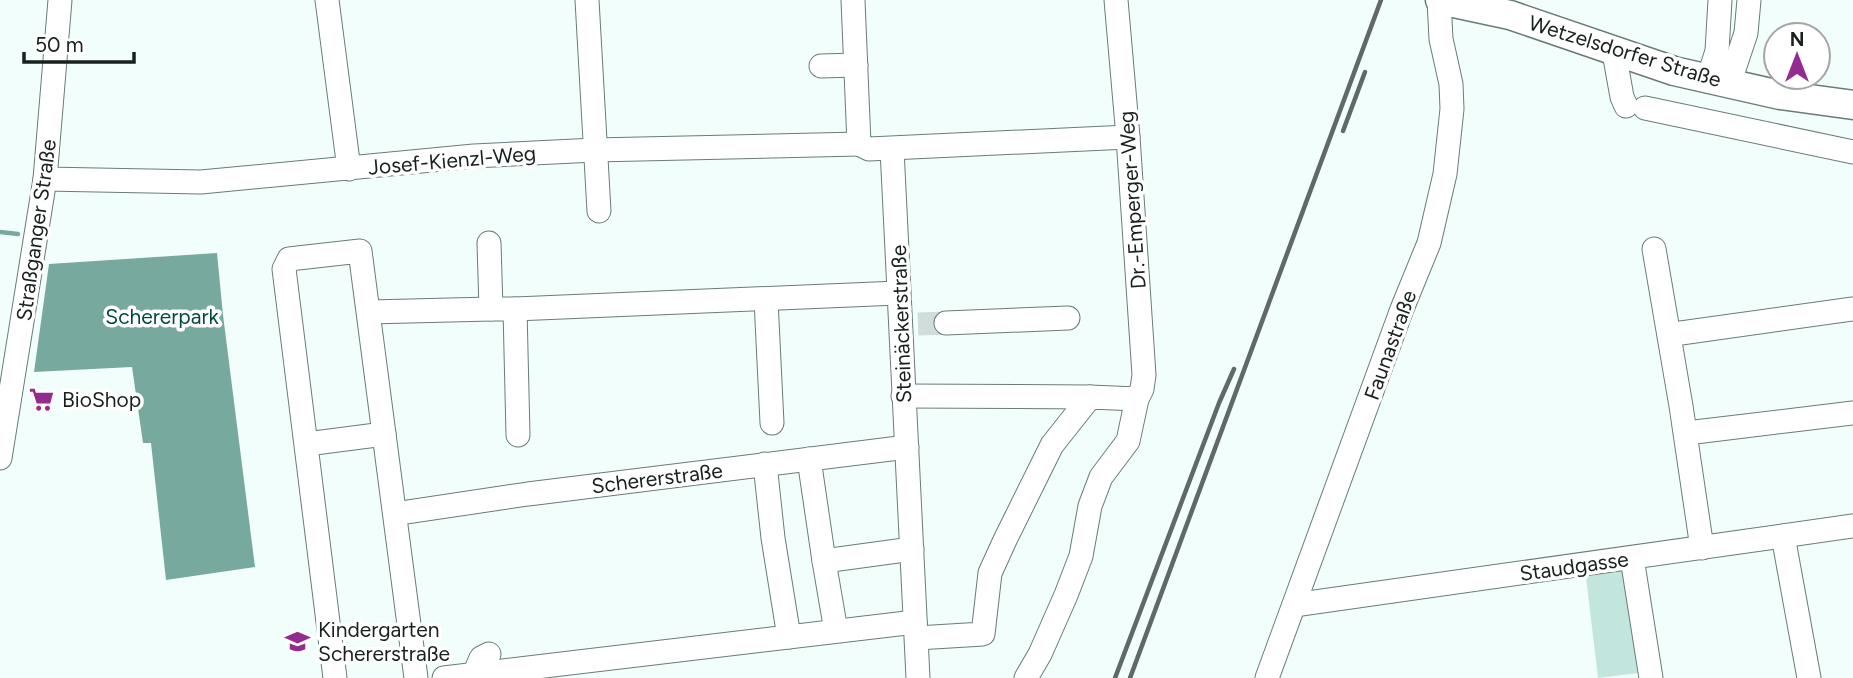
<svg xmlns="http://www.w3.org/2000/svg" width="1853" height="678" viewBox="0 0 1853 678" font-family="Figtree,sans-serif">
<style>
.green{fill:#c2e6dd}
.water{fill:#78a99e}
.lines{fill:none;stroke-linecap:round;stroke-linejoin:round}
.stream{stroke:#78a99e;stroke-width:4.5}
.minor-tunnel{stroke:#d1ddda;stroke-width:23;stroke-dasharray:23 11;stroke-linecap:butt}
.minor-casing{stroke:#697c77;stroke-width:25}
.major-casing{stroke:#697c77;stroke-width:31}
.minor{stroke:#fff;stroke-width:23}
.major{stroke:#fff;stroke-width:28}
.rail{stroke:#606967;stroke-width:4.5}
.labels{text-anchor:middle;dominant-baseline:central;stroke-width:7;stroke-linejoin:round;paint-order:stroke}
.street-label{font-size:21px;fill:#19211f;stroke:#fff}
.park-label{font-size:21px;fill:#004b40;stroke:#fff}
.poi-label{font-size:21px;fill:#19211f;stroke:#fff;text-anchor:start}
</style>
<rect width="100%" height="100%" fill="#f2fefb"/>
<path class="green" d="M1629 563 1646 672 1598 678 1585 569Z"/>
<path class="water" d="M217 253 223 315 255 567 166 580 151 443H143L132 367 34 372 49 264Z"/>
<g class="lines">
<path class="stream" d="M0 232 18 234"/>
<path class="minor-tunnel" d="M918 324 946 323"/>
<defs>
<g id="minor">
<path d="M327 0 349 169"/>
<path d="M587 0 599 211"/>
<path d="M853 0 859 144 869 149 1128 137"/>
<path d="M1617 52 1615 58 1622 97 1626 106"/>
<path d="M821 66 856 65"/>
<path d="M1708 79 1717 51 1720 0"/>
<path d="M1729 84 1746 33 1749 0"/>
<path d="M1645 108 1853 152"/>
<path d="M892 149 918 678"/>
<path d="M45 179 201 182 474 156 595 150 859 144"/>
<path d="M489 243 491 309H515L518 435"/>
<path d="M1654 249 1681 406 1702 548"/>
<path d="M766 300 772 423"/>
<path d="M515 309 898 293"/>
<path d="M369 312 491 309"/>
<path d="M946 323 1068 318"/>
<path d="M1681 333 1853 309"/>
<path d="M903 396 1090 397"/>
<path d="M1695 432 1853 413"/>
<path d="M307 444 384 434"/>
<path d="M0 458 45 179 60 0"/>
<path d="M809 459 824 561"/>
<path d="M765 464 773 538 789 637"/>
<path d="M407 512 528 494 907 447"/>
<path d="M1783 536 1809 678"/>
<path d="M1632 558 1651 678"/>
<path d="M1294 605 1853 526"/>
<path d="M836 631 824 561 912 549"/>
<path d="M917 638 983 634 990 573 1005 540 1052 445 1090 397 1137 399"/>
<path d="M474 675 481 658 489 654"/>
<path d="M335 678 284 269 289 259 360 251 416 678"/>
<path d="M444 678 915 622"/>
<path d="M1026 678 1040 654 1066 595 1081 556 1090 506 1101 477 1128 441 1137 399 1142 389 1144 375 1128 137 1116 0"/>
<path d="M1267 678 1402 309 1429 243 1445 174 1452 109 1451 84 1441 39 1439 0"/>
</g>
<path id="major" d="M1440 0 1510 15 1674 71 1780 95 1853 105"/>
</defs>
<use href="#minor" class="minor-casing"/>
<use href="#major" class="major-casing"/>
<use href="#minor" class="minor"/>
<use href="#major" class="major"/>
<g class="rail">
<path d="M1343 131 1365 72"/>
<path d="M1115 678 1219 403 1234 369"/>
<path d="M1130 678 1381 0"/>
</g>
</g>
<defs>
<symbol id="supermarket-bare" viewBox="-9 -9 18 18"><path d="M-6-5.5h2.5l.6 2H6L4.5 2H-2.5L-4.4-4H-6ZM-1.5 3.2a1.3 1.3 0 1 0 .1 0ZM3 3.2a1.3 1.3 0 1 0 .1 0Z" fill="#942c90" stroke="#fff" stroke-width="2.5" paint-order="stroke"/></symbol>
<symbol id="school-bare" viewBox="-9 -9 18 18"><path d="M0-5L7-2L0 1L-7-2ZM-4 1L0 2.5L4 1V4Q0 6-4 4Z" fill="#942c90" stroke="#fff" stroke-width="2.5" paint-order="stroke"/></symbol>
</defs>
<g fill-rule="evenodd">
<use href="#supermarket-bare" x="24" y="382" width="35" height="35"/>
<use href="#school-bare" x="280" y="624" width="35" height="35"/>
</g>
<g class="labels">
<g class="street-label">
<text transform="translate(1625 51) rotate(17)">Wetzelsdorfer Straße</text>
<text transform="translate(452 160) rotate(-5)">Josef-Kienzl-Weg</text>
<text transform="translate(1132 200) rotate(-94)">Dr.-Emperger-Weg</text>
<text transform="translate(36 230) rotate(-82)">Straßganger Straße</text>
<text transform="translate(901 324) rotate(-92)">Steinäckerstraße</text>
<text transform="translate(1390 345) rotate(-70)">Faunastraße</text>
<text transform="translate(657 478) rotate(-7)">Schererstraße</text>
<text transform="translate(1574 566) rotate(-8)">Staudgasse</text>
</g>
<g class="park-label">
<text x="162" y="316">Schererpark</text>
</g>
<g class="poi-label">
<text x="62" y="399">BioShop</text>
<text x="318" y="629">Kindergarten<tspan x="318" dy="24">Schererstraße</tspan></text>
</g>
</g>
<g transform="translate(1797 56)"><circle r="33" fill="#ffffff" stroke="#a3a6a5" stroke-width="2"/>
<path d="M0-5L12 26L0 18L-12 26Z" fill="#942c90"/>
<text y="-10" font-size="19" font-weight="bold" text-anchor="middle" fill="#19211f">N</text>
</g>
<path d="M24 52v10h110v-10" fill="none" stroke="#19211f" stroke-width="3.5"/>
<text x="35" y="52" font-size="21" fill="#19211f" stroke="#ffffff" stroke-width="5" paint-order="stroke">50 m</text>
</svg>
